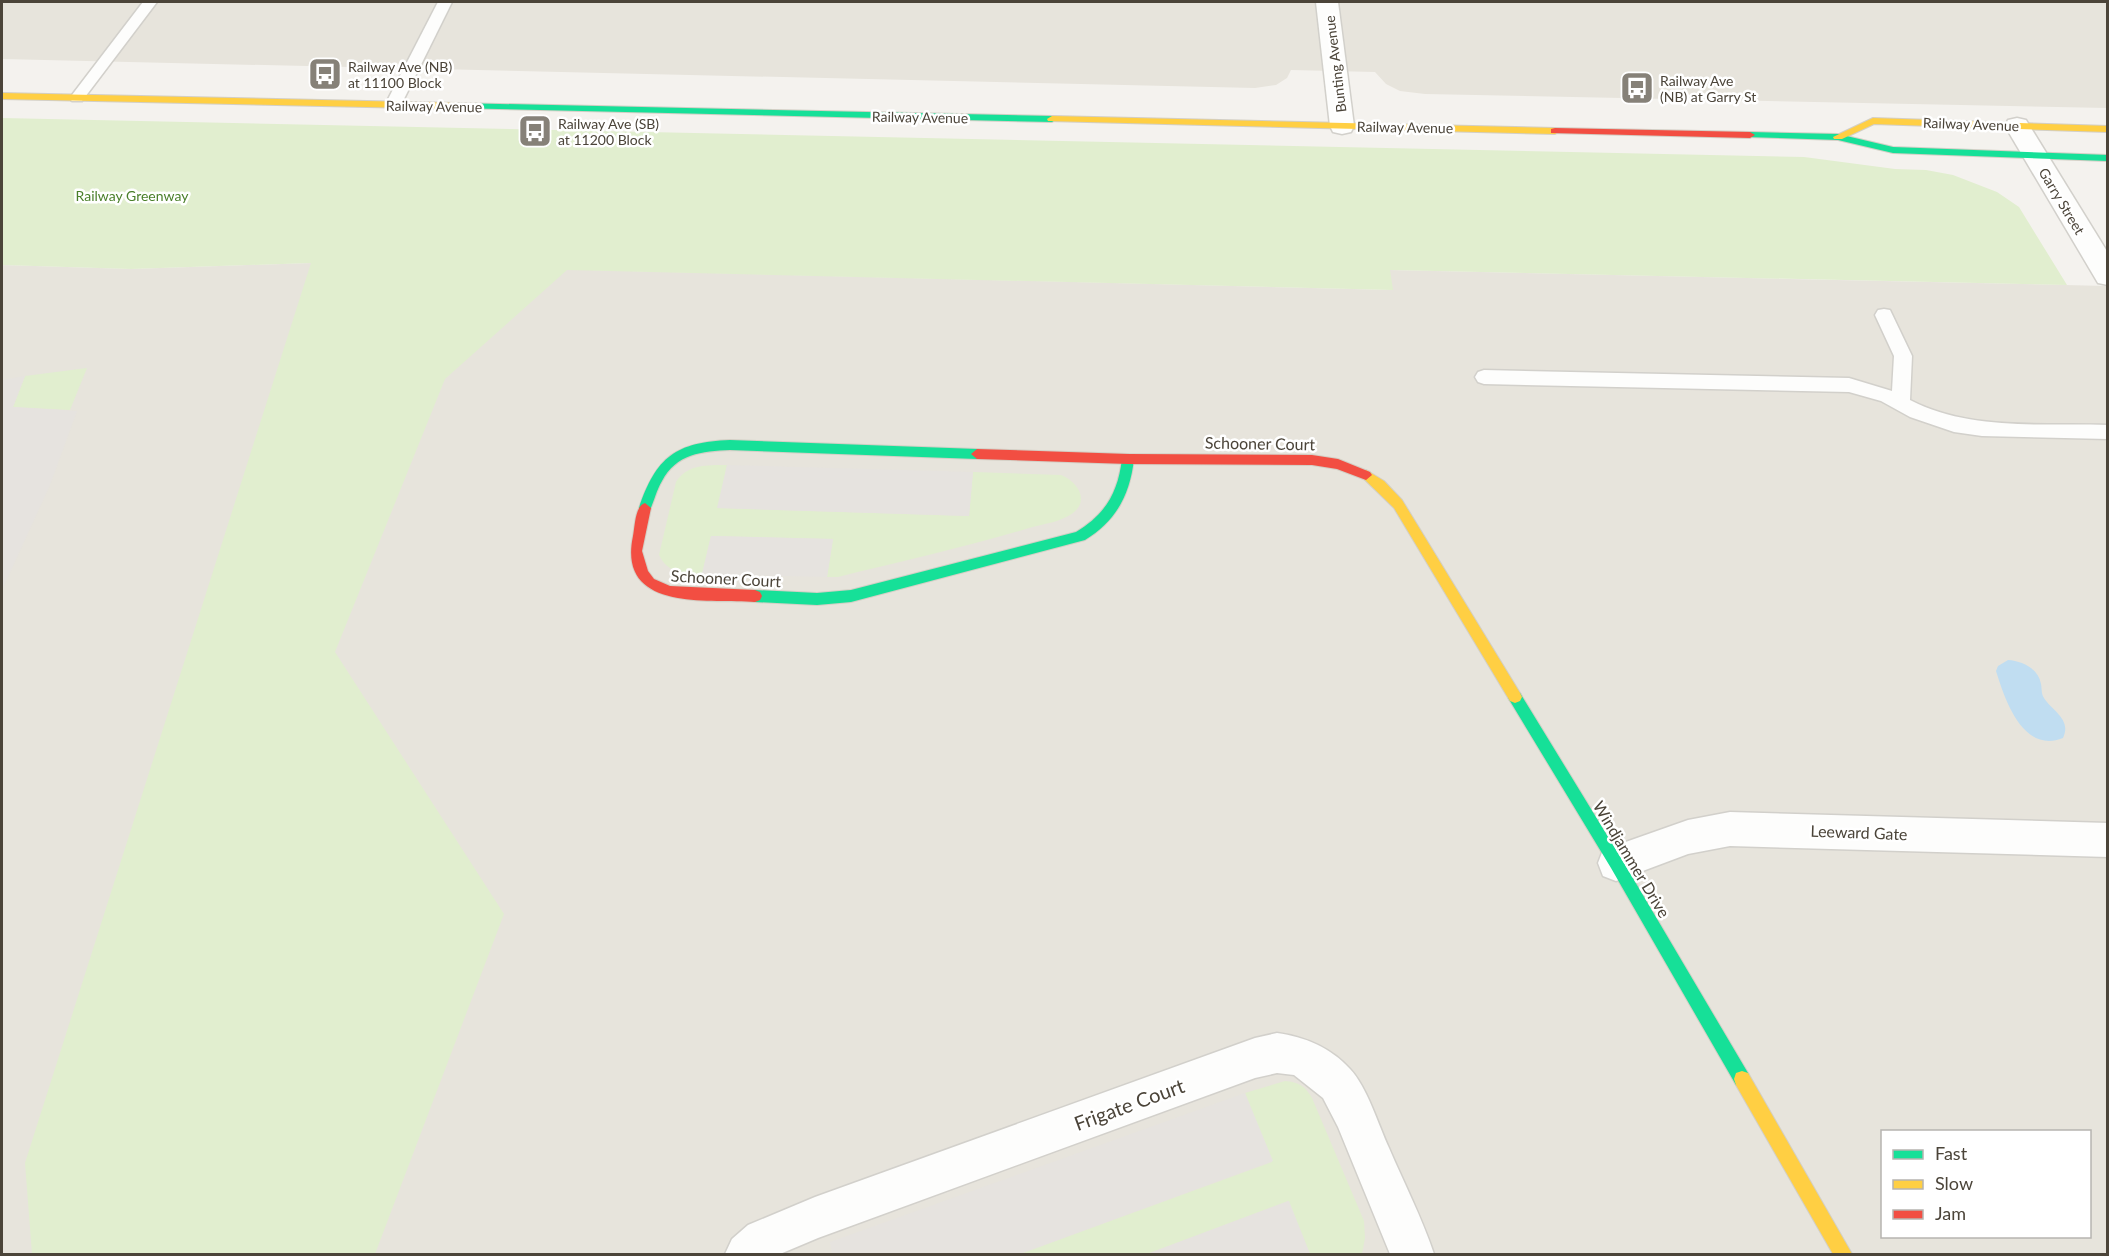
<svg xmlns="http://www.w3.org/2000/svg" width="2109" height="1256" viewBox="0 0 2109 1256" font-family="Lato,sans-serif">
<style>
.residential{fill:#e7e4dc;fill-rule:evenodd}
.green{fill:#e1eecf}
.parking{fill:#e6e3df}
.water{fill:#c0ddf1}
.lines{fill:none;stroke-linecap:round;stroke-linejoin:round}
.lane-casing{stroke:#d2d0cb;stroke-width:3}
.street-casing{stroke:#d2d0cb;stroke-width:3}
.fast-casing{stroke:#d3cfc5;stroke-width:2}
.slow-casing{stroke:#d3cfc5;stroke-width:2}
.jam-casing{stroke:#d3cfc5;stroke-width:2}
.lane{fill:#fdfdfc;fill-rule:evenodd}
.street{fill:#fdfdfc;fill-rule:evenodd}
.fast{fill:#16e098;fill-rule:evenodd}
.slow{fill:#ffcf43;fill-rule:evenodd}
.jam{fill:#f24e42;fill-rule:evenodd}
.labels{text-anchor:middle;dominant-baseline:central;stroke-width:5;stroke-linejoin:round;paint-order:stroke}
.far-street-label{font-size:14px;fill:#4b4439;stroke:#fff}
.far-poi-label{font-size:14px;fill:#4b4439;stroke:#fff;text-anchor:start}
.far-park-label{font-size:14px;fill:#4a7f2a;stroke:#fff}
.street-label{font-size:16px;fill:#4b4439;stroke:#fff}
.near-street-label{font-size:20px;fill:#4b4439;stroke:#fff}
</style>
<rect width="100%" height="100%" fill="#f4f2ee"/>
<g class="residential">
<path d="M2 2H2108L2107 108 1425 94 1400 91 1386 84 1375 72 1291 70 1287 78 1276 85 1255 88 2 59Z"/>
<path d="M311 263 1392 290 1389 270 2107 286V1254H2V265L131 269ZM1882 1132H2090V1236H1882Z"/>
</g>
<g class="green">
<path d="M2 118 1804 157 1895 169 1926 170 1953 175 1997 192 2019 207 2067 285 1390 270 1393 290 567 270 445 379 335 652 504 914 375 1254H32L25 1163 311 263 131 269 2 265Z"/>
<path d="M87 368 70 410 13 407 25 376Z"/>
<path d="M727 465 718 508 969 516 973 472 1061 475C1077 481 1090 500 1073 513 1061 522 1043 524 1029 528 967 547 902 561 838 577H827L833 539 711 536 702 574C684 573 668 574 659 555L676 482C687 464 708 465 727 465Z"/>
<path d="M1285 1081C1299 1082 1305 1086 1312 1098L1364 1221 1365 1238 1362 1254H1310L1288 1201 1147 1254H1020L1272 1162 1245 1093Z"/>
</g>
<g class="parking">
<path d="M25 376 13 407 77 411 50 485 2 590V380Z"/>
<path d="M727 465 973 472 969 516 717 508Z"/>
<path d="M711 536 833 539 827 577 702 574Z"/>
<path d="M1245 1093 1273 1161 1020 1254H832L830 1242Z"/>
<path d="M1289 1201 1310 1254H1147Z"/>
</g>
<path class="water" d="M2008 660C2022 661 2038 668 2041 684 2042 689 2041 693 2044 698 2052 711 2072 719 2063 738 2023 754 2005 700 1996 671L1998 666Z"/>
<g class="lines">
<defs>
<g id="lane">
<path d="M143 2H157L82 101H72L69 98 72 95Z"/>
<path d="M438 2H452L401 105 393 110 388 108 385 105Z"/>
<path d="M1884 309 1890 310 1912 356 1910 400C1970 431 2042 423 2108 425V439L1982 436 1954 432 1910 417 1881 401 1849 392 1484 384 1478 382 1475 377 1478 372 1484 370 1849 378 1892 391 1894 356 1875 315 1878 310Z"/>
</g>
<g id="street">
<path d="M1316 2H1338L1354 126 1351 132 1342 134 1333 132 1330 126Z"/>
<path d="M2017 118 2026 120 2108 253V285L2098 283 2005 126 2008 120Z"/>
<path d="M1730 812 2108 823V857L1730 846 1688 854 1616 881 1603 876 1598 863 1603 850 1688 820Z"/>
<path d="M1277 1033C1305 1037 1330 1047 1350 1069 1367 1087 1378 1124 1389 1148 1404 1183 1422 1218 1434 1254H1390L1338 1127 1323 1098 1294 1075 1277 1073 1255 1078 818 1238 780 1254H725L732 1239 748 1225 815 1197 1255 1038Z"/>
</g>
<g id="fast">
<path d="M457 103 1052 116 1057 119 1052 122 453 108 452 106Z"/>
<path d="M1750 132 1838 134 1893 147 2108 155V161L1893 153 1838 140 1746 137V133Z"/>
<path d="M730 440 977 449 983 454 977 459 730 450C702 451 676 454 662 481 656 491 654 502 649 512H641L639 508C656 457 676 442 730 440Z"/>
<path d="M1128 454 1134 459C1130 495 1116 521 1085 540L851 602 817 605 755 602 750 600 748 596 750 592 755 590 817 593 851 590 1076 532C1106 514 1118 492 1122 459Z"/>
<path d="M1515 691 1520 693 1621 858 1748 1073 1750 1079 1748 1085 1742 1087 1736 1085 1611 868 1510 701 1508 697 1510 693Z"/>
</g>
<g id="slow">
<path d="M2 93 457 103 462 106 457 109 2 99Z"/>
<path d="M1052 116 1555 128 1560 131 1555 134 1048 121 1047 119Z"/>
<path d="M1873 118 2108 126V132L1874 124 1842 139H1834L1833 137Z"/>
<path d="M1366 470 1384 481 1402 500 1520 693 1522 697 1520 701 1515 703 1510 701 1394 508 1360 475Z"/>
<path d="M1742 1071 1748 1073 1852 1254H1833L1736 1085 1734 1079 1736 1073Z"/>
</g>
<g id="jam">
<path d="M1555 128 1750 132 1755 135 1750 138 1551 133V129Z"/>
<path d="M977 449 1128 454 1312 455 1338 459 1370 472 1372 475 1366 480 1337 469 1312 465 1128 464 977 459 971 454Z"/>
<path d="M645 503 651 508 642 551 648 571 654 579 670 586 755 590 760 592 762 596 760 600 755 602C707 599 617 612 633 536 635 526 635 506 645 503Z"/>
</g>
</defs>
<use href="#lane" class="lane-casing"/>
<use href="#street" class="street-casing"/>
<use href="#fast" class="fast-casing"/>
<use href="#slow" class="slow-casing"/>
<use href="#jam" class="jam-casing"/>
<use href="#lane" class="lane"/>
<use href="#street" class="street"/>
<use href="#fast" class="fast"/>
<use href="#slow" class="slow"/>
<use href="#jam" class="jam"/>
</g>
<defs>
<symbol id="bus-square" viewBox="-11 -11 22 22"><rect x="-9" y="-9" width="18" height="18" rx="4" fill="#868178" stroke="#fff"/><path d="M-5-6H5V4H4V6H2V4H-2V6H-4V4H-5ZM-3.5-4V0h7V-4ZM-3.5 1.2v1.5H-2V1.2ZM2 1.2v1.5H3.5V1.2Z" fill="#fff"/></symbol>
</defs>
<g fill-rule="evenodd">
<use href="#bus-square" x="306" y="55" width="38" height="38"/>
<use href="#bus-square" x="1618" y="69" width="38" height="38"/>
<use href="#bus-square" x="516" y="112" width="38" height="38"/>
</g>
<g class="labels">
<g class="far-street-label">
<text transform="translate(1335 64) rotate(-97)">Bunting Avenue</text>
<text transform="translate(434 106) rotate(1)">Railway Avenue</text>
<text transform="translate(920 117) rotate(1)">Railway Avenue</text>
<text transform="translate(1971 124) rotate(2)">Railway Avenue</text>
<text transform="translate(1405 127) rotate(1)">Railway Avenue</text>
<text transform="translate(2062 201) rotate(59)">Garry Street</text>
</g>
<g class="far-poi-label">
<text x="348" y="66">Railway Ave (NB)<tspan x="348" dy="16">at 11100 Block</tspan></text>
<text x="1660" y="80">Railway Ave<tspan x="1660" dy="16">(NB) at Garry St</tspan></text>
<text x="558" y="123">Railway Ave (SB)<tspan x="558" dy="16">at 11200 Block</tspan></text>
</g>
<g class="far-park-label">
<text x="132" y="195">Railway Greenway</text>
</g>
<g class="street-label">
<text transform="translate(1260 443) rotate(1)">Schooner Court</text>
<text transform="translate(726 578) rotate(3)">Schooner Court</text>
<text transform="translate(1859 832) rotate(2)">Leeward Gate</text>
<text transform="translate(1632 859) rotate(59)">Windjammer Drive</text>
</g>
<g class="near-street-label">
<text transform="translate(1129 1104) rotate(-20)">Frigate Court</text>
</g>
</g>
<rect width="2109" height="1256" fill="none" stroke="#4b4439" stroke-width="6"/>
<rect x="1881" y="1130" width="210" height="108" fill="#ffffff" stroke="#b7b4b0" stroke-width="1.5"/>
<rect x="1893" y="1150" width="30" height="9" fill="#16e098" stroke="#b7b4b0" stroke-width="1.5"/>
<text x="1935" y="1160" font-size="18" fill="#4b4439">Fast</text>
<rect x="1893" y="1180" width="30" height="9" fill="#ffcf43" stroke="#b7b4b0" stroke-width="1.5"/>
<text x="1935" y="1190" font-size="18" fill="#4b4439">Slow</text>
<rect x="1893" y="1210" width="30" height="9" fill="#f24e42" stroke="#b7b4b0" stroke-width="1.5"/>
<text x="1935" y="1220" font-size="18" fill="#4b4439">Jam</text>
</svg>
